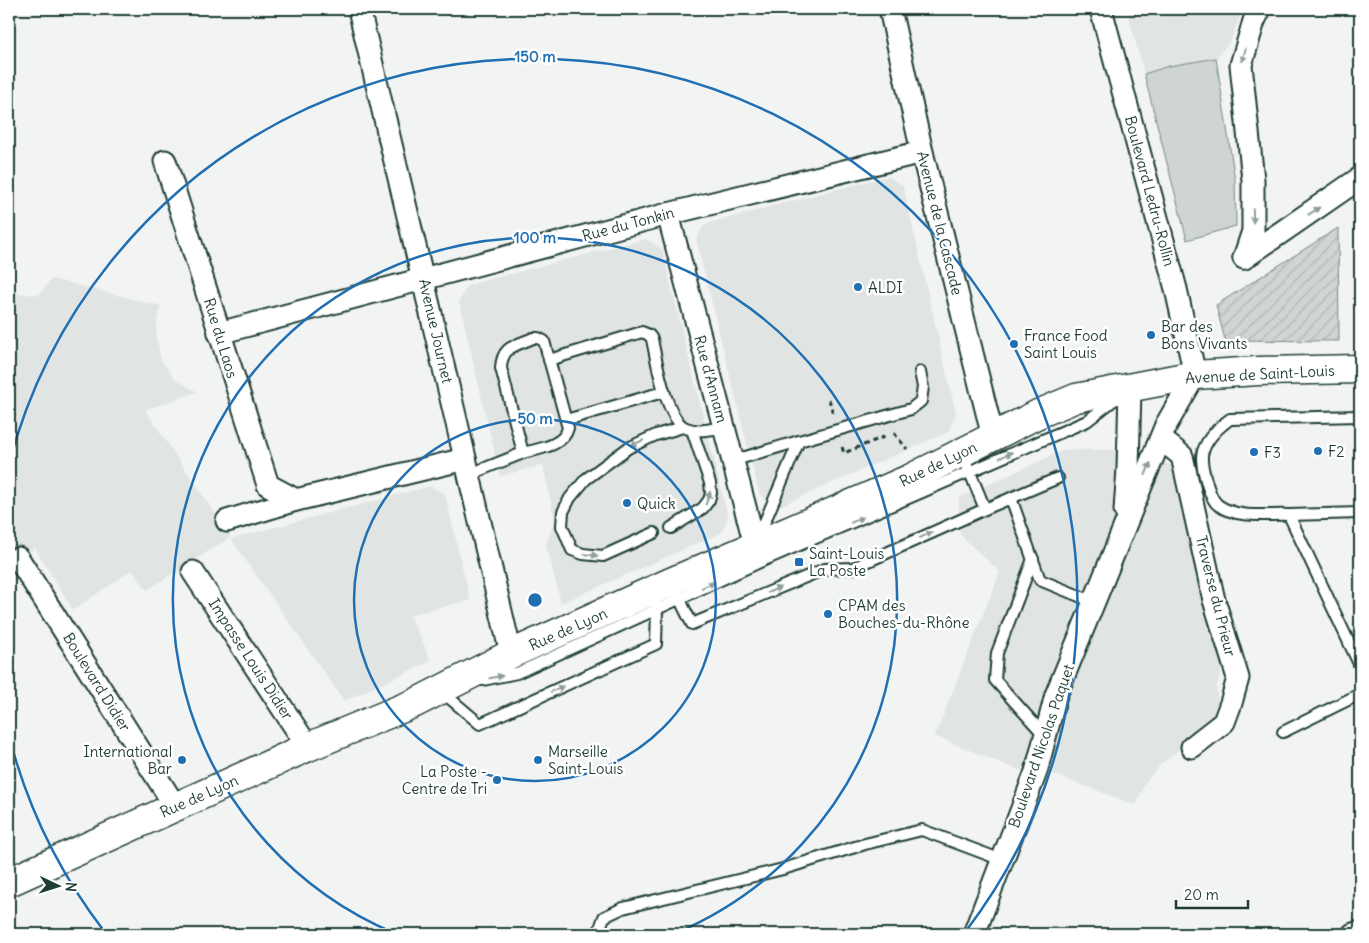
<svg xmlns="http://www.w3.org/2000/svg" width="1369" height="943" viewBox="0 0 1369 943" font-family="Delius,sans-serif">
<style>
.built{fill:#e0e4e3}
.park{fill:#ced5d3;stroke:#768984}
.garden{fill:url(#garden-furrows);stroke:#768984}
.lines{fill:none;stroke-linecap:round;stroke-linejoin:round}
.lane-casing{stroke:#1f3d34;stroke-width:14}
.street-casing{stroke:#1f3d34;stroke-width:25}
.secondary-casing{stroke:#1f3d34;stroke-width:31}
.path{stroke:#1f3d34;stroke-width:3;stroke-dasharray:5 4;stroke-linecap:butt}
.lane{stroke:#fff;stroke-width:10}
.street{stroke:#fff;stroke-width:21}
.secondary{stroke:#fff;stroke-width:28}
.oneway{fill:#8f9e9a}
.ring{fill:none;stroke:#1f6fb2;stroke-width:2.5}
.poi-dot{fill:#1f6fb2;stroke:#fff;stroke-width:2}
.labels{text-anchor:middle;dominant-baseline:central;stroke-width:5;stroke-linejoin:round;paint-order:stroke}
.street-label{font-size:15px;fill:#1f3d34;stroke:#fff}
.poi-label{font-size:15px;fill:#1f3d34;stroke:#fff;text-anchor:start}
.centre{fill:#1f6fb2;stroke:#fff;stroke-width:2.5}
.ring-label{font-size:15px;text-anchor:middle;font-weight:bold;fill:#1f6fb2;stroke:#fff;stroke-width:5;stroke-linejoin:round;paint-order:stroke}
</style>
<defs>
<pattern id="garden-furrows" width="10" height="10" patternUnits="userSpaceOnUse" patternTransform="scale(1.25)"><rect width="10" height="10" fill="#ced5d3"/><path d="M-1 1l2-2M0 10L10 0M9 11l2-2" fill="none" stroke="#b0b8b6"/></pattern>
</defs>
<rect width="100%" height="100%" fill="#f2f3f3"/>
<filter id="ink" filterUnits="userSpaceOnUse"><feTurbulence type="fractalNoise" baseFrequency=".02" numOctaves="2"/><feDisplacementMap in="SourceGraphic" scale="10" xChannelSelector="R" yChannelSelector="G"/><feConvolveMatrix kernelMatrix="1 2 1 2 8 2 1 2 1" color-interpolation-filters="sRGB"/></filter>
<g filter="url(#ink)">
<g class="built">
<path d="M1127 9H1243L1230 41 1216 58 1169 66 1144 74Z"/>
<path d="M888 176 903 186 956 414 948 432 782 505 760 496 696 239 705 224Z"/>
<path d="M646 239 662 249 728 517 721 533 561 603 546 544 555 520 543 465 500 476 459 301 468 285Z"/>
<path d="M52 279 161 306 157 321 156 336 161 360 175 379 197 392 145 410 231 537 147 590 132 570 73 610 35 548 9 565V293L39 295Z"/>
<path d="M1064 450H1128L1178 468 1225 661 1216 688 1220 717 1161 764 1145 783 1136 805 1055 775 1018 770 935 736 1000 572 960 535 959 498Z"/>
<path d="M430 486 445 494 470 600 410 615 431 661 344 701 231 539Z"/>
</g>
<path class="park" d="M1216 58 1235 180 1236 226 1187 240 1144 74 1169 66Z"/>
<path class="garden" d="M1338 228 1339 341 1225 340 1216 305Z"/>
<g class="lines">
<defs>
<g id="lane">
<path d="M533 338H538L544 341 568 428C564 446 538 449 523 453L501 368C502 346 515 346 533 338Z"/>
<path d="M549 360 642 332 649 335 652 339C656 359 666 420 686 428 698 433 711 429 724 427"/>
<path d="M1360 416 1230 419C1218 428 1208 437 1203 451 1199 461 1209 498 1218 505 1237 519 1267 514 1289 515L1360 666"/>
<path d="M566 420 663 392"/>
<path d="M799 441 911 409 921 401 923 387 920 372"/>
<path d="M732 461 799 441 757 540"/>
<path d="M468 475 523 453"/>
<path d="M1011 498 1058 478"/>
<path d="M985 509 1011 498 1040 580 1094 602"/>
<path d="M1289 515 1360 513"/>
<path d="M671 528 703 508 709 500 711 493 710 483 692 430"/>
<path d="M654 533 603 556 583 554 572 550 562 526 563 512 570 498 586 479 628 448 656 435 683 427"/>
<path d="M1033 559 997 653 995 680 1046 737"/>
<path d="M676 592 692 624 825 569 853 568 985 509 967 465"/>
<path d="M483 680 517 673 760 562 1087 421 1115 399"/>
<path d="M441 691 480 724 656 644 657 609 655 604"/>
<path d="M1283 732 1360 694"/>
<path d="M598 934 604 917 623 908 783 869 865 844 922 830 1002 860"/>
</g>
<g id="street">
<path d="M359 9C411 224 460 439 511 654"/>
<path d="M890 9 922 152 993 437"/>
<path d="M165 161 268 485 296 500"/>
<path d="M668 214 755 545"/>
<path d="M1244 258 1253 231V180L1241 65 1254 21 1260 9"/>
<path d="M1244 258 1360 178"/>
<path d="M219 333 668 214 922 152"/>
<path d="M1161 439 1182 456 1214 600 1238 678 1231 703 1224 722 1192 747"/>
<path d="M1125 510 1128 469 1130 387"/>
<path d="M227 521 296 500 465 459"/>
<path d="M18 558 175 806"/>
<path d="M193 572 308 747"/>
<path d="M974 934 1036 772 1056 695 1166 425 1195 375 1176 289 1101 9"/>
<path d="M1353 934 1360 932"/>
</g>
<path id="secondary" d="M9 882 308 747 415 703 511 654 671 582 909 479 1038 414 1076 398 1195 375 1258 371 1360 369"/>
</defs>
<use href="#lane" class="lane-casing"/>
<use href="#street" class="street-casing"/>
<use href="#secondary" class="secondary-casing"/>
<g class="path">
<path d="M829 399 833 414"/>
<path d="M894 433 907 449"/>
<path d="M842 447 844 453 886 436"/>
</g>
<use href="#lane" class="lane"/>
<use href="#street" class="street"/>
<use href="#secondary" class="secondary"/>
</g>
<defs><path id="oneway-solid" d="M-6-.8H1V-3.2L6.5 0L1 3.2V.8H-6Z" transform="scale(1.25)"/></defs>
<g class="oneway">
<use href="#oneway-solid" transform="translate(1244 55) rotate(106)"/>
<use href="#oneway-solid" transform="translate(1314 211) rotate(-34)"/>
<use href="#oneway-solid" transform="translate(1253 216) rotate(90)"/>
<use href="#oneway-solid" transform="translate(637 443) rotate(156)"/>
<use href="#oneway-solid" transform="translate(1006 455) rotate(-24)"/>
<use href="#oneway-solid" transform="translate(1148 469) rotate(-68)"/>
<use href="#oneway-solid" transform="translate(708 498) rotate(-70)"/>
<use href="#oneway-solid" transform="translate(857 520) rotate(-24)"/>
<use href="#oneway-solid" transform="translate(926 535) rotate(-24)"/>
<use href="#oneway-solid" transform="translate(591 555) rotate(7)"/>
<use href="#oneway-solid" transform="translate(708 585) rotate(-24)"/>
<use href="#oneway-solid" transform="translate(774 590) rotate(-23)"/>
<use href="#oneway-solid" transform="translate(496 677) rotate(-11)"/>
<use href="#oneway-solid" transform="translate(557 689) rotate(-24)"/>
</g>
</g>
<g class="ring">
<circle cx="535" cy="600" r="181"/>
<path d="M394 933A362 362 0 1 1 676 933"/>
<path d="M104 931A543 543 0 0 1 9 736M9 464A543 543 0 1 1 966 931"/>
</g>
<g class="poi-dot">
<circle cx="858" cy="287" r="5"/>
<circle cx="1151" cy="335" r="5"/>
<circle cx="1014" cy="344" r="5"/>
<circle cx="1318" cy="451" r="5"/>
<circle cx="1254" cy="452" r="5"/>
<circle cx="627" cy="503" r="5"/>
<rect x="794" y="557" width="10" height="10" rx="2.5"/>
<circle cx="828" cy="614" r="5"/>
<circle cx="182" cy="760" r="5"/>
<circle cx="538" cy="760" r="5"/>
<circle cx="497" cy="780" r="5"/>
</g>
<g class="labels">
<g class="street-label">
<text transform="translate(1150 191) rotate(75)">Boulevard Ledru-Rollin</text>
<text transform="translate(940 223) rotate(76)">Avenue de la Cascade</text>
<text transform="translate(628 224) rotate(-15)">Rue du Tonkin</text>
<text transform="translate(436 331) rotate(77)">Avenue Journet</text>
<text transform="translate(221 338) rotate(73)">Rue du Laos</text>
<text transform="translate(1260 374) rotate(-3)">Avenue de Saint-Louis</text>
<text transform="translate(711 379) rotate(75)">Rue d'Annam</text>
<text transform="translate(938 464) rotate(-26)">Rue de Lyon</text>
<text transform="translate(1216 596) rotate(76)">Traverse du Prieur</text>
<text transform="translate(568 629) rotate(-24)">Rue de Lyon</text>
<text transform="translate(251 659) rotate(57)">Impasse Louis Didier</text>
<text transform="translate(97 682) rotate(58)">Boulevard Didier</text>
<text transform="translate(1041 746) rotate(-71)">Boulevard Nicolas Paquet</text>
<text transform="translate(199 796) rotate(-24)">Rue de Lyon</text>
</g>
<g class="poi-label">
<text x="868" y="287">ALDI</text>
<text x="1161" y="326">Bar des<tspan x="1161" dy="17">Bons Vivants</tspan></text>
<text x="1024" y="335">France Food<tspan x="1024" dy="17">Saint Louis</tspan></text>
<text x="1328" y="451">F2</text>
<text x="1264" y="452">F3</text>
<text x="637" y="503">Quick</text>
<text x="809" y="553">Saint-Louis<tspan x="809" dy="17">La Poste</tspan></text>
<text x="838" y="605">CPAM des<tspan x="838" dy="17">Bouches-du-Rhône</tspan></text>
<text x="172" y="751" text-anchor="end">International<tspan x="172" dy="17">Bar</tspan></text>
<text x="548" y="751">Marseille<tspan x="548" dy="17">Saint-Louis</tspan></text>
<text x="487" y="771" text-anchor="end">La Poste -<tspan x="487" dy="17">Centre de Tri</tspan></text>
</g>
</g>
<circle cx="535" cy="600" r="8" class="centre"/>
<g class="ring-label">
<text x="535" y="62">150 m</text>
<text x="535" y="243">100 m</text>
<text x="535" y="424">50 m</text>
</g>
<rect width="1369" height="943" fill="none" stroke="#fff" stroke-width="30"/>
<rect x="15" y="15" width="1339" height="913" fill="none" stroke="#1f3d34" stroke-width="2" filter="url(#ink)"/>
<g transform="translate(58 886) rotate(94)" stroke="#ffffff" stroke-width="4" paint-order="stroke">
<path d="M0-4L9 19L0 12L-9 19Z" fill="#1f3d34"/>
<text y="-8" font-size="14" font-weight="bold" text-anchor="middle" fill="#1f3d34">N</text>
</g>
<path d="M1176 900v8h72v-8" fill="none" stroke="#1f3d34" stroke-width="2.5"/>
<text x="1184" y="900" font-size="15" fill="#1f3d34" stroke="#ffffff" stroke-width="4" paint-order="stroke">20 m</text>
</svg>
